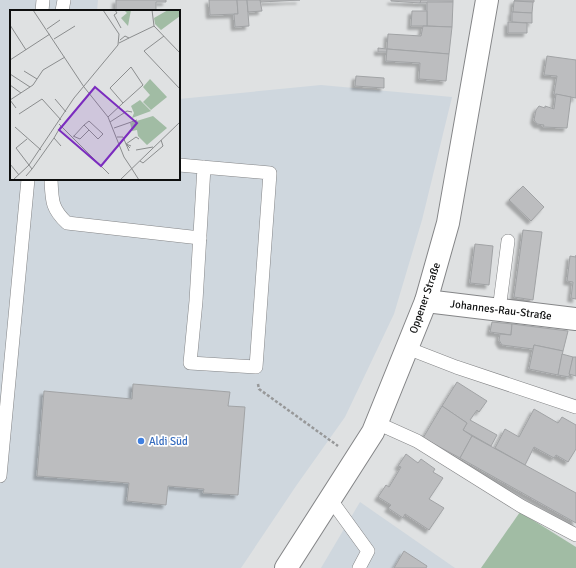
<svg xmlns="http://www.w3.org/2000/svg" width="576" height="568" viewBox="0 0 576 568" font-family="Signika,sans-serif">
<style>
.built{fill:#cfd7de}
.green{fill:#a1bca4}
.building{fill:#bcbdbf;stroke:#a1a3a5;filter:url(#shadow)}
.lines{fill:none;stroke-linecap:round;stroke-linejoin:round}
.service-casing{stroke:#848587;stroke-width:14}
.minor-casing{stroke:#848587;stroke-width:24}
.tertiary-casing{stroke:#848587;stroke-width:24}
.path{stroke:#979899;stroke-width:2.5;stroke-dasharray:3 2;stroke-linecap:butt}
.service{stroke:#fff;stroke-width:13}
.minor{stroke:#fff;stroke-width:22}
.tertiary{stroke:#fff;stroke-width:22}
.shop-dot{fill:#3f7fe0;stroke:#fff;stroke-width:1.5}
.labels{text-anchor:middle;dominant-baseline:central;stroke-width:3.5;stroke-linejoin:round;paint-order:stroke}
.street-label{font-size:11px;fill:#0e0f0f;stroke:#fff}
.shop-label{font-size:11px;fill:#366cbe;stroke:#fff;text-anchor:start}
.inset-road{fill:none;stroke:#8b8d8e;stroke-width:1}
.view{fill:#7b2cbf;fill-opacity:0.15;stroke:#7b2cbf;stroke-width:2}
.inset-edge{fill:none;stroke:#0e0f0f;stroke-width:2}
</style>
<defs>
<filter id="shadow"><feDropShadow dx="-3.5" dy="3.5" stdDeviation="1" flood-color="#0004"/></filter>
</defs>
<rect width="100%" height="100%" fill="#dfe1e2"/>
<g class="built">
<path d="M0 0H98L97 11H11V179H179V99L321 85 452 97 422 220 394 314 345 417 296 486 241 568H0Z"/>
<path d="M360 502 455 568H321Z"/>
</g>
<path class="green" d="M520 512 576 547V568H481Z"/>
<g class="building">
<path d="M116 0H166V2H156V11H116Z"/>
<path d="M209 0H237L238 14 210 15Z"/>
<path d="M237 0H247L249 26 235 27 234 14H238Z"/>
<path d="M247 0H260L262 11 248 12Z"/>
<path d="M260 0H300L261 2Z"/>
<path d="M391 0H421L420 3 391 1Z"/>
<path d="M421 0H453V2L420 3Z"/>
<path d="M515 0H534V2L514 1Z"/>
<path d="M514 1 533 2 532 13 513 12Z"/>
<path d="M427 2H453L452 27 427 26Z"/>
<path d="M412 11H427V26H411Z"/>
<path d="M512 12 532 13V23L512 22Z"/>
<path d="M508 22 527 23V33H508Z"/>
<path d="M423 26 452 27 449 54 387 49 388 34 421 36Z"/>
<path d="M378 48 387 49V52H378Z"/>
<path d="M387 49 449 54 446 81 419 79 420 63 386 61Z"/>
<path d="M547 56 576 60V98L554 94 557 76 544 75Z"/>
<path d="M356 76 384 78V88L355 86Z"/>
<path d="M556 94 571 97 567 128 543 127 544 125 537 124 534 120 536 110 539 106 545 108V106L554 109Z"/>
<path d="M523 186 544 207 531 221 509 200Z"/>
<path d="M523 230 542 232 533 300 514 297Z"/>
<path d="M475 244 493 246 489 285 470 283Z"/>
<path d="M576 255V299L571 298 573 282 567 281 570 256 576 257Z"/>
<path d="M492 322 512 324 511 335 490 332Z"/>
<path d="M512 324 568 331 563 351 534 345 533 349 502 345 499 340 500 334 511 335Z"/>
<path d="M534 345 563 351 558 375 529 369Z"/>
<path d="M562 354 573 357 569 377 558 375Z"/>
<path d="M573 357H576V376L569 374Z"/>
<path d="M457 382 487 401 479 412 477 410 470 420 497 435 491 446 463 430 467 423 442 406Z"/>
<path d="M133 384 230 392 228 406 245 407 238 495 203 493 204 489 168 486 166 505 127 501 129 483 37 476 44 391 132 399Z"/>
<path d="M442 406 467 423 463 430 472 436 460 458 423 438Z"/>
<path d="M534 409 558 423 562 417 576 425V449L568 462 556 455 554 458 534 447 525 465 495 448 505 429 519 437Z"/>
<path d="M472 436 576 493V523L460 458Z"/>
<path d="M406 454 418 463 421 459 435 469 433 472 443 478 429 499 444 508 429 530 405 514 403 518 388 508 391 505 378 497 386 485 389 487 401 467 398 466Z"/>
<path d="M404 551 427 566 426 568H394Z"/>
</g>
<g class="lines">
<defs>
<g id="service">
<path d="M42 11 43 0"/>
<path d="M62 11 64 0"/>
<path d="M179 165 270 173 256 367 190 363 196 301 204 167"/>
<path d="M51 179C52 200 51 208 67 223L200 238"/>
<path d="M499 310 508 241"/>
<path d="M407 348 456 367 576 407"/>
<path d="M377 423 417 441 521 506 576 535"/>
<path d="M0 476 28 179"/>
<path d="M331 500 368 551 359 568"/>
</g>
<path id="minor" d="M426 301 576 319"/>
<path id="tertiary" d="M286 568 373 432 426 301 448 223 487 0"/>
</defs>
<use href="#service" class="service-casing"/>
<use href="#minor" class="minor-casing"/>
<use href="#tertiary" class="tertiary-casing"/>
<path class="path" d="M258 384 259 389 338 446"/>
<use href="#service" class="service"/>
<use href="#minor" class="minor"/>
<use href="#tertiary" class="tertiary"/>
</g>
<circle class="shop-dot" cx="141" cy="441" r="4"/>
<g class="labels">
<g class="street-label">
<text transform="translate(425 298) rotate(-71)">Oppener Straße</text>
<text transform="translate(501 310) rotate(7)">Johannes-Rau-Straße</text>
</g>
<g class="shop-label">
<text x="149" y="441">Aldi Süd</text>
</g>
</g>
<g transform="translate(10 10)">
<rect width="170" height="170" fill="#dfe1e2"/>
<path d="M114 0H121L118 16 111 8 117 3ZM158 0H170V6L151 20 145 14 144 8ZM140 69 157 87 141 100 133 92 140 85 133 77ZM130 90 141 101 122 108 124 103 121 96ZM143 106 157 118 137 135 128 126 127 120 122 121 120 113Z" fill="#a1bca4"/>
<path class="inset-road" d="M23 0 74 77 98 107 114 147 122 159M105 0 107 3 104 5 111 18M142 0 144 16 170 43M0 15 16 40M37 19 50 10M154 26 134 41 170 79M119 28 144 16M44 29 65 16M109 33 119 28 115 26 110 30M0 50 40 24M14 61 27 69M0 64 20 77M0 75 11 83M45 89 56 102M6 98 0 90 23 75 33 60 55 47M9 104 32 89 51 110M98 107 113 93 133 75 121 57 100 78 113 93M100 112 117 101 122 102M49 114 99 164M5 117 31 140M104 118 127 110M63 126 70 129 79 120M64 126 74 115 79 111 93 124 88 129 74 115M107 127H113L116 134 121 136M44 128 51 116M116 134 126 127 129 129M126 140 143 137M119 141 116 134 120 138M130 151 133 153 153 136 151 130M0 154 9 165M22 159 44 128 51 136M122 159 129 170M16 166 22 159 6 138 17 129M3 170 19 155 64 88 108 35 109 24 93 0M110 170 170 112"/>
<path class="view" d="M85 77 127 113 91 156 49 120Z"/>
<rect width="170" height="170" class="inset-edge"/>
</g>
</svg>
